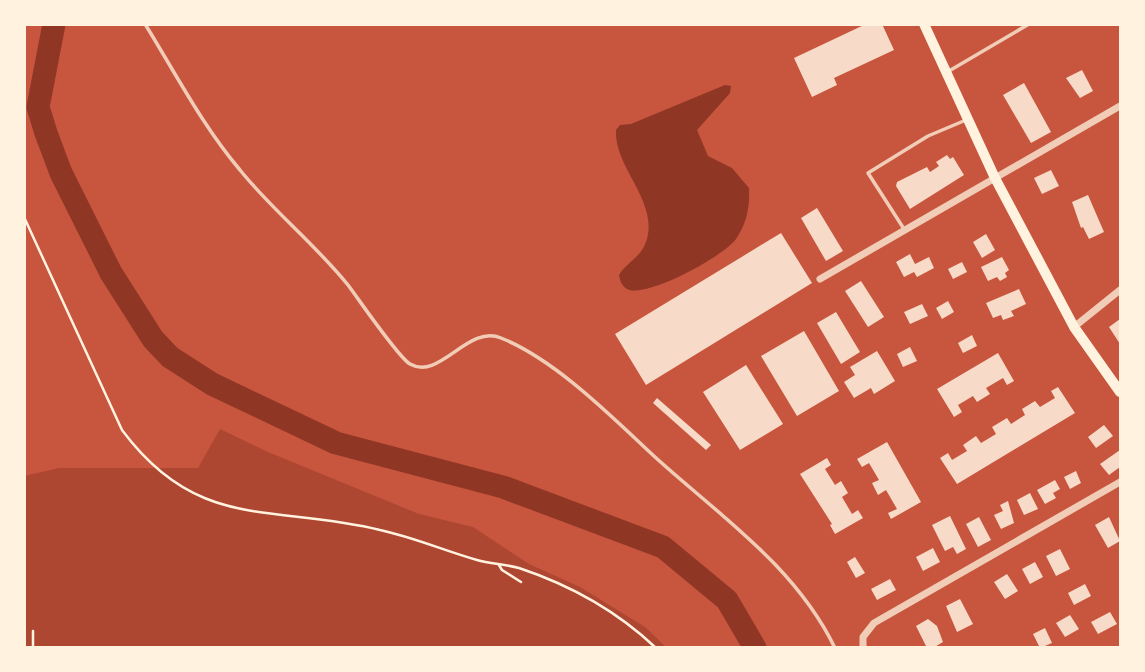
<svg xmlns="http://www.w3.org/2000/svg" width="1145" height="672" viewBox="0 0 1145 672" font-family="'Public Sans',sans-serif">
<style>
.green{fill:#ae4732}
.water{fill:#8f3625}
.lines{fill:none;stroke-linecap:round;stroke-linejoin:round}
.river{stroke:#8f3625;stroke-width:23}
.building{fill:#f7dbc8}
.path{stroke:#fff3e0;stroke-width:2.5}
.service{stroke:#f1ccb7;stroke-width:3.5}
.minor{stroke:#f1ccb7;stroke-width:7}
.secondary{stroke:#fff3e0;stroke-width:10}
</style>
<rect width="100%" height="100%" fill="#c8553d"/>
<path class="green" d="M220 429 268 452 419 514 473 527 529 564 580 587 645 627 666 647H25L24 476 59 468H198Z"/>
<path class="water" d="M725 85 731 86 730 93 697 130 708 156 732 168 749 188C750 206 747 223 736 239 724 256 646 299 627 289 622 286 620 281 619 275 626 263 641 257 646 242 660 202 614 168 616 130L620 125 631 124Z"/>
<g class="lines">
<path class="river" d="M54 24 38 107 46 133 61 173 111 273 153 339 170 357 212 384 336 443 503 487 663 547 727 600 755 648"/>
</g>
<g class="building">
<path d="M866 24H882L894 50 834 78 837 85 812 97 794 58Z"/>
<path d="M1082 70 1093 91 1080 98 1066 78Z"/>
<path d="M1024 83 1051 132 1031 143 1003 95Z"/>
<path d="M947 155 950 159 953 157 964 175 910 209 896 186 897 182 927 167 930 172 939 166 936 162Z"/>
<path d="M1051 170 1059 186 1042 194 1034 178Z"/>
<path d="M1088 195 1104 232 1089 239 1083 227 1081 228 1072 202Z"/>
<path d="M817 208 843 251 826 261 801 218Z"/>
<path d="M781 233 812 283 646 385 615 334Z"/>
<path d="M986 234 995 250 982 258 973 242Z"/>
<path d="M910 254 915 264 929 257 934 268 917 277 914 272 904 277 896 262Z"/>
<path d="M1002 257 1009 270 1005 273 1007 277 1000 281 997 277 988 281 981 267Z"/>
<path d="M962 262 967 272 953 279 948 269Z"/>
<path d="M861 281 884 317 868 327 845 291Z"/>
<path d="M1019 289 1026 304 1011 311 1014 316 1003 320 1001 315 993 318 986 303Z"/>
<path d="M948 301 954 312 942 319 936 308Z"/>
<path d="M922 304 928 316 910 324 904 312Z"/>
<path d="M836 312 860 352 841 364 817 323Z"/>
<path d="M1120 319V344L1109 327Z"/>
<path d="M804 331 839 391 797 416 761 356Z"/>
<path d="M972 335 977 346 963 353 958 343Z"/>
<path d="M910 347 917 361 903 367 897 354Z"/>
<path d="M877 351 895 381 874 394 871 388 854 398 844 382 855 375 850 367Z"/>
<path d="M998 353 1014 381 1007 385 1003 378 986 388 990 394 977 402 973 396 958 405 962 412 954 417 937 389Z"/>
<path d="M746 365 783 424 740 450 703 392Z"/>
<path d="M1058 387 1075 413 957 484 940 458 948 453 952 460 967 451 963 445 976 436 981 443 996 434 992 427 1007 418 1011 424 1025 415 1022 409 1035 401 1040 407 1055 398 1051 391Z"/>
<path d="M657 398 711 445 706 450 653 403Z"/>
<path d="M1104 425 1113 436 1096 448 1088 437Z"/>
<path d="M887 442 921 502 891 519 888 513 897 509 886 490 878 495 872 483 879 480 869 463 862 467 857 459Z"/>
<path d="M1120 450V467L1109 475 1100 464Z"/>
<path d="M827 458 831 465 825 469 835 485 841 481 848 493 842 497 852 514 858 510 863 518 835 534 830 525 832 524 800 474Z"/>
<path d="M1076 471 1081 483 1070 489 1064 477Z"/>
<path d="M1055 480 1060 489 1053 493 1056 498 1045 504 1037 490Z"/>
<path d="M1030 493 1038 509 1024 515 1017 500Z"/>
<path d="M1008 501 1014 523 1001 529 994 515 1003 511 1000 505Z"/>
<path d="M950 516 966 549 957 554 953 547 945 551 932 525Z"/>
<path d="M979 517 991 540 978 547 966 524Z"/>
<path d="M1109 517 1120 541 1108 548 1095 525Z"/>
<path d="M933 548 940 562 923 571 916 557Z"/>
<path d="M1060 549 1070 569 1056 576 1046 556Z"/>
<path d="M855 557 865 573 856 578 847 562Z"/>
<path d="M1035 562 1043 577 1030 584 1022 569Z"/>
<path d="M1007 574 1018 591 1005 599 994 582Z"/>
<path d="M890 579 896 590 877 600 871 589Z"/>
<path d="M1085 584 1091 596 1074 605 1068 593Z"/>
<path d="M960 599 973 624 957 632 946 606Z"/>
<path d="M1110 612 1117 624 1098 634 1091 622Z"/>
<path d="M1070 615 1079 629 1065 637 1056 623Z"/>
<path d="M928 619 937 626 943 642 933 648H927L916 626Z"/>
<path d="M1045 628 1052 643 1040 648 1033 634Z"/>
</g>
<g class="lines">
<g class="path">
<path d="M24 217 122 430C198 532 272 504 380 530 413 537 445 551 477 560 490 564 505 564 519 568 570 585 617 611 656 648"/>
<path d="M499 565 502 570 521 582"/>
<path d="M33 631V648"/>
</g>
<g class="service">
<path d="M145 24C176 74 202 125 240 170 273 211 315 244 348 285 360 301 398 357 410 364 440 381 468 324 501 338 556 360 612 417 655 457 720 516 795 566 835 648"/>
<path d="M949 71 1029 24"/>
<path d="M904 229 868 173 928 136 966 120"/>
</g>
<g class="minor">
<path d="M820 279 1120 106"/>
<path d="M1074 327 1120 290"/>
<path d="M863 648V637L874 623 1120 482"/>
</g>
<path class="secondary" d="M924 24 995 178 1074 327 1120 392"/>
</g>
<rect width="1145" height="672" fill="none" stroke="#fff3e0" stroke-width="52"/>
</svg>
